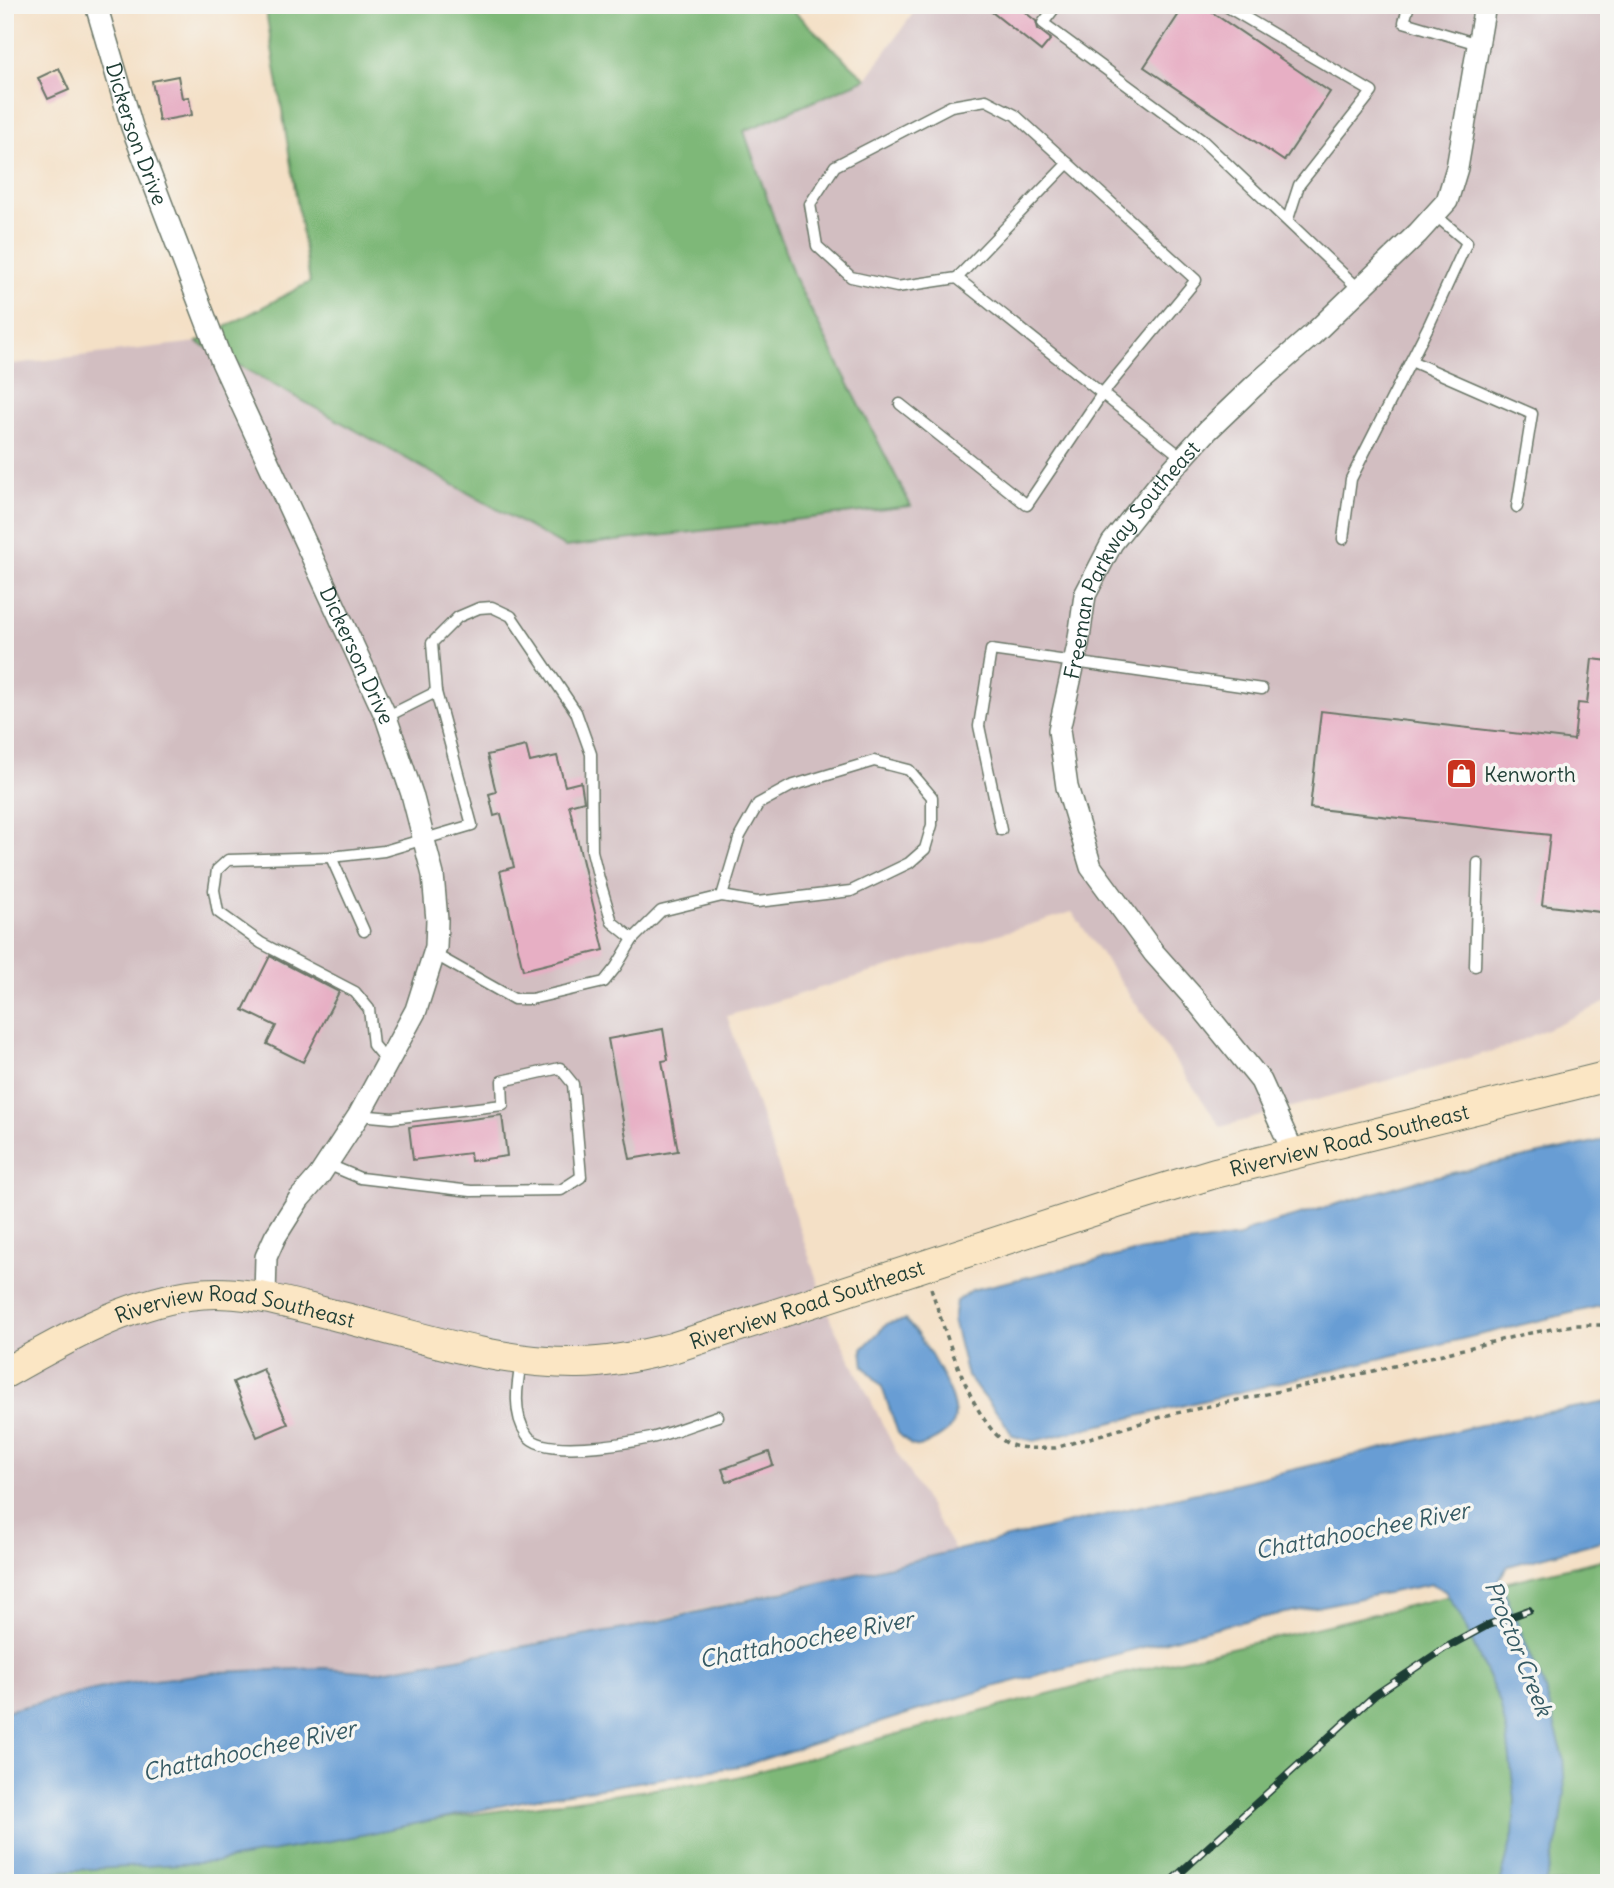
<svg xmlns="http://www.w3.org/2000/svg" width="1614" height="1888" viewBox="0 0 1614 1888" font-family="Delius,sans-serif">
<style>
.industrial{fill:#d2bec1}
.forest{fill:#7eb878;stroke:#4e7a56;stroke-width:2}
.water{fill:#689dd4;stroke:#446d84;stroke-width:2}
.building{fill:#e7afc4}
.lines{fill:none;stroke-linecap:round;stroke-linejoin:round}
.lane-casing{stroke:#6a7667;stroke-width:13}
.street-casing{stroke:#6a7667;stroke-width:24}
.secondary-casing{stroke:#6a7667;stroke-width:32}
.path{stroke:#6a7667;stroke-width:3.5;stroke-dasharray:5 5;stroke-linecap:butt}
.lane{stroke:#fff;stroke-width:10}
.street{stroke:#fff;stroke-width:21}
.secondary{stroke:#fbe6c4;stroke-width:30}
.rail-casing{stroke:#1f3d34;stroke-width:8}
.rail{stroke:#f6f6f2;stroke-width:5;stroke-dasharray:16;stroke-linecap:butt}
.labels{text-anchor:middle;dominant-baseline:central;stroke-width:7;stroke-linejoin:round;paint-order:stroke}
.street-label{font-size:21px;fill:#1f3d34;stroke:#f6f6f2}
.poi-label{font-size:21px;fill:#1f3d34;stroke:#f6f6f2;text-anchor:start}
.water-label{font-size:23px;font-style:italic;fill:#355a64;stroke:#f6f6f2}
</style>
<rect width="100%" height="100%" fill="#f6f6f2"/>
<filter id="ink" filterUnits="userSpaceOnUse"><feTurbulence type="fractalNoise" baseFrequency=".0143" numOctaves="2"/><feDisplacementMap in="SourceGraphic" scale="14" xChannelSelector="R" yChannelSelector="G"/><feConvolveMatrix kernelMatrix="1 2 1 2 8 2 1 2 1" color-interpolation-filters="sRGB"/></filter>
<filter id="wash" filterUnits="userSpaceOnUse"><feTurbulence type="fractalNoise" baseFrequency=".00686" numOctaves="4" result="noise"/><feDisplacementMap in="SourceGraphic" scale="28" xChannelSelector="R" yChannelSelector="G"/><feGaussianBlur stdDeviation="1.57" result="paint"/><feColorMatrix in="noise" values="0 0 0 0 0 0 0 0 0 0 0 0 0 0 0 0 0 1.4 0 .05"/><feComposite in="paint" operator="in"/></filter>
<g filter="url(#wash)">
<rect width="100%" height="100%" fill="#f4e0c6"/>
<path class="industrial" d="M919 5H1609V1001L1507 1047 1221 1127 1072 912 727 1016 831 1321 896 1451 955 1550 676 1615 478 1669 5 1719V365L197 342 565 547 911 506 794 277 744 130 866 79Z"/>
<g class="forest">
<path d="M265 5H787L866 79 744 131 794 277 911 506 565 547 197 342 310 282Z"/>
<path d="M1609 1558V1883H5V1873L297 1839 733 1778 1130 1672Z"/>
</g>
<g class="water">
<path d="M1609 1139V1304L1034 1441 1013 1436 1001 1417 967 1376 953 1320 956 1302 972 1290 1143 1250 1240 1237 1249 1230 1415 1181Z"/>
<path d="M905 1320C921 1334 966 1407 952 1426 944 1436 930 1442 920 1447L911 1445 898 1433 882 1387 864 1366 862 1349 888 1323Z"/>
<path d="M1609 1402V1539L1508 1566 1499 1579 1545 1689 1563 1755 1565 1793 1559 1837 1545 1883H1500L1513 1835 1515 1800 1507 1735 1500 1703 1461 1617 1445 1591 1432 1584 1230 1624 993 1687 745 1765 537 1798 357 1836 216 1862 58 1871 5 1878V1711L115 1685 219 1672 324 1668 376 1672 635 1627 1501 1420Z"/>
</g>
<g id="blocks">
<g class="building">
<path d="M983 5H1016L1036 21 1038 29 1051 39 1041 51Z"/>
<path d="M1185 5H1201L1330 92 1284 161 1144 67Z"/>
<path d="M59 68 69 90 48 99 38 78Z"/>
<path d="M178 76 182 98 189 97 192 115 159 121 152 81Z"/>
<path d="M1592 659 1609 661V913L1542 905 1550 835 1310 808 1321 711 1574 740 1578 703 1587 704Z"/>
<path d="M526 746 530 762 557 756 565 786 581 782 584 801 569 805 604 950 523 970 500 871 514 867 501 814 494 816 489 794 496 792 487 755Z"/>
<path d="M270 956 339 992 303 1062 267 1044 276 1026 243 1010Z"/>
<path d="M663 1029 668 1060 662 1061 678 1151 630 1159 608 1039Z"/>
<path d="M502 1115 507 1156 471 1161 470 1153 413 1160 409 1127Z"/>
<path d="M263 1369 288 1424 257 1437 233 1382Z"/>
<path d="M769 1452 773 1465 727 1482 722 1469Z"/>
</g>
</g>
</g>
<g filter="url(#ink)">
<use href="#blocks" fill-opacity="0" stroke="#6a7667" stroke-width="2"/>
<g class="lines">
<defs>
<g id="lane">
<path d="M1057 5 1043 23 1203 141 1359 289"/>
<path d="M1224 5 1372 92 1299 185 1288 219"/>
<path d="M1409 5 1404 22 1478 44"/>
<path d="M957 278 1068 163"/>
<path d="M1411 361 1532 414 1517 507"/>
<path d="M900 404 1027 505 1102 394 1196 280 1015 115 986 100 951 106 835 166 810 204 817 246 851 277 897 287 957 278 1183 458"/>
<path d="M1343 539 1351 479 1429 325 1467 242 1435 215"/>
<path d="M386 717 436 692 432 643 458 617 479 608 492 607 511 616 576 712 591 754 592 851 599 879 612 922 633 939"/>
<path d="M1001 830 979 726 991 650 1262 689"/>
<path d="M331 857 364 931"/>
<path d="M434 954 514 999H531L604 982 616 967 633 939 661 911 722 896 757 902 851 891 909 863 925 849 932 825V797L909 770 874 761 791 786 758 804 740 836 722 896"/>
<path d="M1475 966 1478 863"/>
<path d="M388 1063 373 1045 369 1009 355 992 261 943 218 912 214 890 217 870 228 860 331 857 384 851 472 825 436 692"/>
<path d="M327 1164 360 1178 471 1191 561 1190 581 1177 573 1084 560 1068 502 1081 503 1105 392 1118 359 1115"/>
<path d="M521 1362C517 1385 512 1414 527 1435 542 1458 627 1443 651 1438 674 1432 696 1423 718 1416"/>
</g>
<g id="street">
<path id="s1" d="M96 5 132 127 222 362 386 717 412 794 433 875 437 920 436 947 416 1010 359 1115 319 1176 299 1199 275 1237 266 1257 265 1297"/>
<path id="s2" d="M1294 1154 1261 1081 1193 997 1154 953 1091 867 1067 787 1059 730 1078 645 1085 595 1112 543 1159 484 1208 430 1254 386 1311 336 1418 233 1447 201 1457 168 1485 5"/>
</g>
<g id="secondary">
<path id="s3" d="M5 1373C63 1340 122 1306 189 1295 239 1287 286 1303 334 1315 414 1335 496 1364 578 1363 610 1363 641 1355 672 1348L1120 1202 1215 1173 1609 1076"/>
</g>
</defs>
<use href="#lane" class="lane-casing"/>
<use href="#street" class="street-casing"/>
<use href="#secondary" class="secondary-casing"/>
<path class="path" d="M931 1288C943 1325 972 1424 1007 1443 1019 1450 1041 1448 1055 1448L1172 1414 1365 1373 1525 1334 1574 1325H1609"/>
<use href="#lane" class="lane"/>
<use href="#street" class="street"/>
<use href="#secondary" class="secondary"/>
<defs>
<path id="rail" d="M1169 1883 1375 1695 1445 1648 1488 1625 1529 1610"/>
</defs>
<use href="#rail" class="rail-casing"/>
<use href="#rail" class="rail"/>
</g>
</g>
<defs>
<symbol id="shop-square" viewBox="-11 -11 22 22"><rect x="-9" y="-9" width="18" height="18" rx="4" fill="#c8321e" stroke="#f6f6f2"/><path d="M-5-2.5h2.3a2.7 3.5 0 0 1 5.4 0H5L5.5 6h-11ZM-1.5-2.5h3a1.5 2.3 0 0 0-3 0Z" fill="#fff"/></symbol>
</defs>
<g fill-rule="evenodd">
<use href="#shop-square" x="1444" y="756" width="35" height="35"/>
</g>
<g class="labels">
<g class="street-label">
<text stroke="none"><textPath href="#s1" startOffset="135">Dickerson Drive</textPath></text>
<text stroke="none"><textPath href="#s2" startOffset="684">Freeman Parkway Southeast</textPath></text>
<text stroke="none"><textPath href="#s1" startOffset="702">Dickerson Drive</textPath></text>
<text stroke="none"><textPath href="#s3" startOffset="1402">Riverview Road Southeast</textPath></text>
<text stroke="none"><textPath href="#s3" startOffset="835">Riverview Road Southeast</textPath></text>
<text stroke="none"><textPath href="#s3" startOffset="247">Riverview Road Southeast</textPath></text>
</g>
<g class="poi-label">
<text x="1484" y="774">Kenworth</text>
</g>
<g class="water-label">
<text transform="translate(1362 1530) rotate(-11)">Chattahoochee River</text>
<text transform="translate(806 1639) rotate(-11)">Chattahoochee River</text>
<text transform="translate(1519 1648) rotate(68)">Proctor Creek</text>
<text transform="translate(249 1750) rotate(-12)">Chattahoochee River</text>
</g>
</g>
<rect width="1614" height="1888" fill="none" stroke="#f6f6f2" stroke-width="28"/>
</svg>
